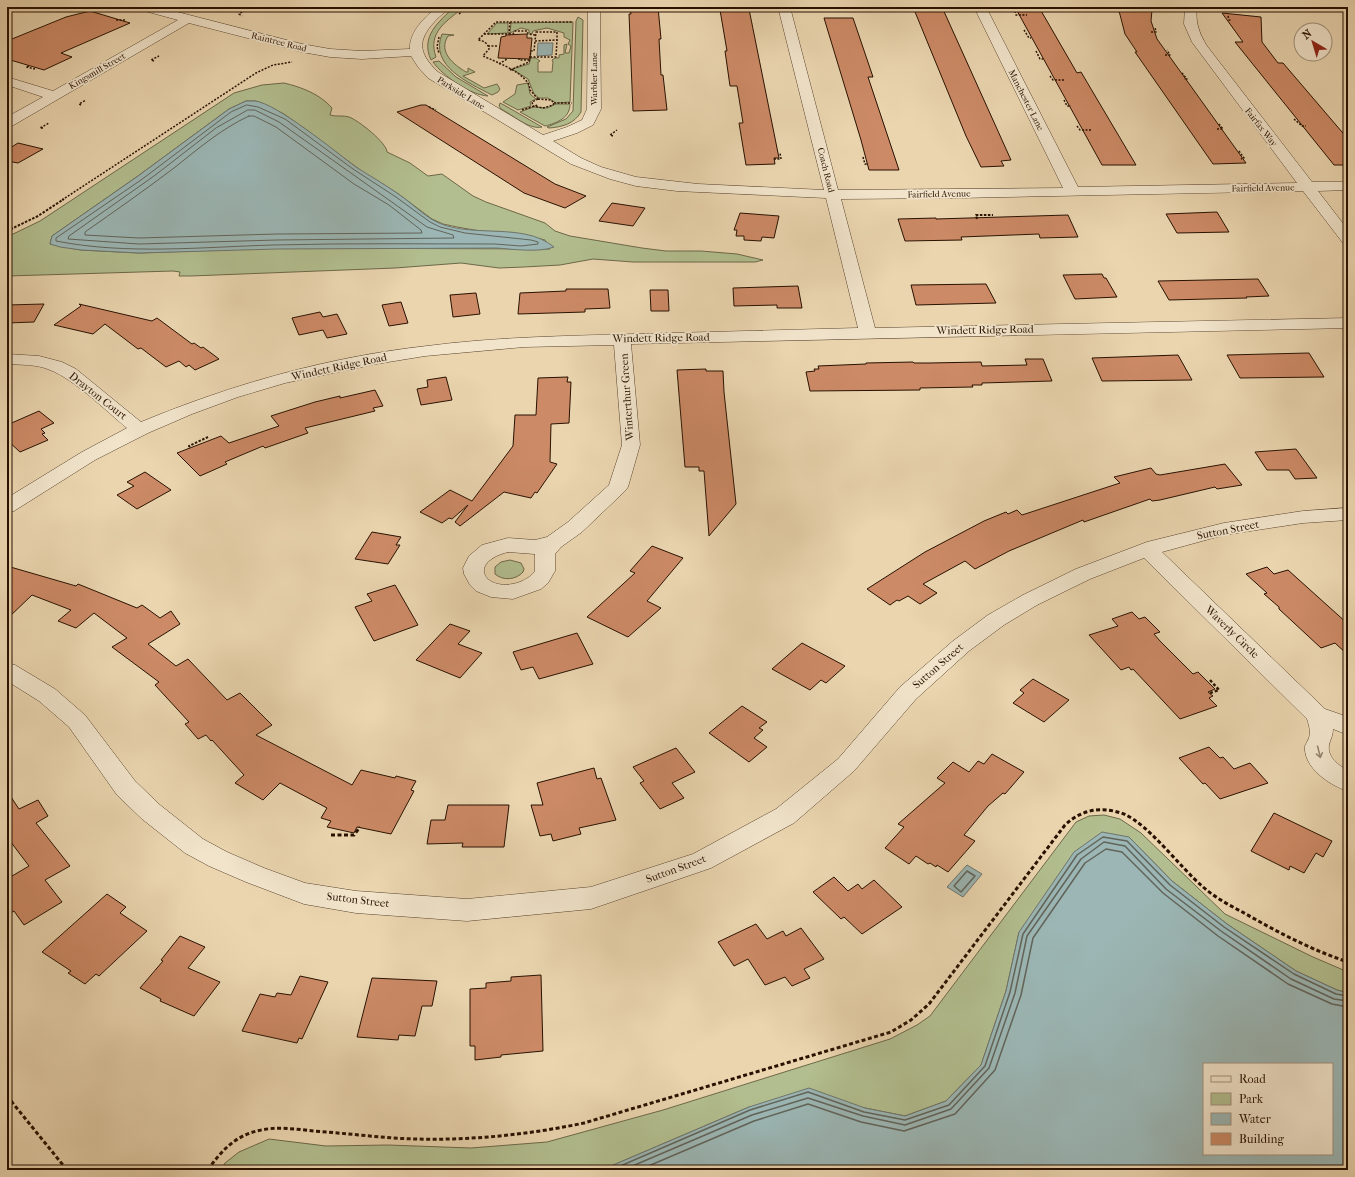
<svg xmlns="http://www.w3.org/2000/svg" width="1355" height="1177" viewBox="0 0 1355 1177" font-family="'IM FELL French Canon',serif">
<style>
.green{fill:#b2be8f;stroke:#6d6848;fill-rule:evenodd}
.water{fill:#9bb6b4;stroke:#6d746c;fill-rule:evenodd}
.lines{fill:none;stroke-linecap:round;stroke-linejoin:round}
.shore-far1{stroke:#62645a;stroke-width:1}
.shore{stroke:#62645a;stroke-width:1.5}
.building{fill:#cc8a66;stroke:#281100}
.street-casing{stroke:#58422c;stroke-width:1}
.path-far3{stroke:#281100;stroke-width:1.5;stroke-dasharray:2 1.5;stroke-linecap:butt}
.path-far2{stroke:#281100;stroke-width:2;stroke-dasharray:2.5 1.5;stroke-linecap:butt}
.path-far1{stroke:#281100;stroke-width:2.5;stroke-dasharray:3 2;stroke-linecap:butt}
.path{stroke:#281100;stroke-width:3;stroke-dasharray:4 2.5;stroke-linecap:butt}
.street{fill:#f1e4cb;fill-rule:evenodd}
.oneway{stroke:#978570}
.labels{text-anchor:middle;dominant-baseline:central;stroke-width:3.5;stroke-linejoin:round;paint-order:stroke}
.far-street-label{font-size:9px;fill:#281100;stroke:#f1e4cb}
.street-label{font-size:11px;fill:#281100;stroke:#f1e4cb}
</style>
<rect width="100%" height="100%" fill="#ead5af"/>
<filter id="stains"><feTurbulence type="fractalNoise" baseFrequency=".005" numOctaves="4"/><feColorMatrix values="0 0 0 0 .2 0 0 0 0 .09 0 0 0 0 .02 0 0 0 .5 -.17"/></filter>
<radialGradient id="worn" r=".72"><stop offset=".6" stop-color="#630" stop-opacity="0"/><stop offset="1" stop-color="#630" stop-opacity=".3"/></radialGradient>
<g class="green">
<path d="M454 7H464C447 21 427 32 436 57L431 60C420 36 439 22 454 7Z"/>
<path d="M578 17 583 20 581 112C574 124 562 127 549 128L547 127 566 119 573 111 576 21Z"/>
<path d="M573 22 570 102 556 103 548 98H539L534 94 528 79 512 69 529 64 531 58H536L540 61 538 62V72H552L553 62 552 60 555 58H559V55L564 54V45L567 44 565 53H569L571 46 568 44 570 40 564 37V33L547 28 533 31 532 34 529 33V30L521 28 510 33 511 23Z"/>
<path d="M497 23H508V33L487 34Z"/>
<path d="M442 34 454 35 448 36C438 52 453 64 466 72H468V68L475 72 463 76 484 88 497 84 500 89 498 92 492 95C469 83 429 66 442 34Z"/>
<path d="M439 61 456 77 488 96C470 95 443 76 433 62Z"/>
<path d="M284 83C301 87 320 94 332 108L330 115C336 117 343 115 349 117 358 120 387 143 387 152L410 163 428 176 442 174 473 196 486 202 545 223 555 231 570 236 642 248 666 251H701L737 254 763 260 755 262H633L593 259 560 265 524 267 499 268 461 263 395 268 191 276H179L180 272 173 271 7 276V237L40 221 234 93 262 85ZM246 101H256L284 114 363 172 397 193 432 219 443 224 457 227 480 231 514 233 545 240 550 249 277 248 139 253 81 250 50 244 52 236 138 176 229 109Z"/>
<path d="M528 83 530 94 536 99 530 102 531 106 518 110 503 102 515 94 517 85Z"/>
<path d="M500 103 504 105 542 127C529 130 513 115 501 109L499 106Z"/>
<path d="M556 104H570C570 118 557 123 545 126L520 112 533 107 547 108Z"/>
<path d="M510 560 521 563 524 569 523 572C516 580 503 581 495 574V567L501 562Z"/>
<path d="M1104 815 1120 819 1141 833 1225 914 1313 957 1348 972V993L1337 990 1296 971 1227 924 1172 881 1129 837 1019 932 1006 991 981 1065 946 1101 905 1116 865 1108 749 1107 604 1169 585 1170H221L225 1163 239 1152 269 1139 326 1146 388 1145 471 1148 547 1142 663 1110 890 1039 917 1025 930 1016 1076 822 1089 816Z"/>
</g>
<g class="water">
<path d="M538 43H553L552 55 537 56Z"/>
<path d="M246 101C249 101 252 101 255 101 276 103 336 152 356 167 370 176 384 184 397 193 409 201 419 211 431 219 467 241 521 220 554 247 539 253 512 249 496 248L277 249 139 253 81 250 60 247 50 244 52 236 138 176 229 109Z"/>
<path d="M1102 832 1129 837 1172 881 1227 924 1296 971 1337 990 1348 993V1170H585L604 1169 749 1107 809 1088 865 1108 905 1116 946 1101 981 1065 1006 991 1019 932 1074 852ZM1204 1064H1332V1154H1204Z"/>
<path d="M967 865 982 874 963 897 947 887Z"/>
</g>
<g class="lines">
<g class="shore-far1">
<path d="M247 105 258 107 285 119 353 169 396 197 430 222 440 227 465 233 531 240 538 242V244L521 246 495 244C421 244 347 243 274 245 202 247 127 255 56 241V238L141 180 231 112Z"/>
<path d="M248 110H255L279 122 427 227 453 235 454 238 277 240 139 244 68 239 69 236 154 176 216 128Z"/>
<path d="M249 116H254L276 127 354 184 389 205 421 230 422 233 277 234 139 238 85 235V232C115 211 145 190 174 168 198 149 221 129 249 116Z"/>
</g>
<g class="shore">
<path d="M967 871 975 876 961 892 954 886Z"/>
<path d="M611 1170 750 1110 808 1092 864 1112 905 1120 949 1105 985 1066 1010 992 1023 934 1077 855 1103 837 1127 841 1170 885 1224 927 1294 974 1336 994 1348 996"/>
<path d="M623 1170 752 1115 808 1098 863 1116 905 1125 951 1109 989 1068 1015 993 1027 936 1081 859 1104 842 1125 846 1166 889 1221 931 1291 979 1334 999 1348 1001"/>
<path d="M639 1170 754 1121 808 1104 861 1122 904 1131 955 1114 995 1070 1021 995 1033 938 1085 863 1106 849 1122 852 1163 893 1218 936 1288 984 1332 1004 1348 1007"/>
</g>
</g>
<g class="building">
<path d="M630 7H658L661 39H659L661 75H663L667 110 633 111 629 14H631Z"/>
<path d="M913 7H942L1011 160 1001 161 1004 166 981 167 966 136Z"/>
<path d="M1118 7H1150L1149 10H1152L1151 21 1157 39 1246 163 1213 164 1135 52H1137L1125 34Z"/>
<path d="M749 9 779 158H774L775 164 746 165 739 123H743L737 86H730L725 51H727L720 10Z"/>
<path d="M1016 9H1040L1077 73 1081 72 1136 165H1102Z"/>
<path d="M90 11 130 23 61 53 72 57 44 70 7 59V41L66 17Z"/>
<path d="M1222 13 1261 17 1262 42 1278 63H1283L1348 139V165H1334L1235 42H1243Z"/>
<path d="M824 18H853L873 77H868L899 170H869L861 140Z"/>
<path d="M527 34V38H532L530 59 498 58 501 37 506 36V35Z"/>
<path d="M421 105H426L555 184 586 196 565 208 524 193 397 112Z"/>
<path d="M18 143 43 149 18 163 7 161V150Z"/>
<path d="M612 203 645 208 633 226 599 221Z"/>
<path d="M1217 212 1229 232 1177 233 1166 214Z"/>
<path d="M740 213 779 216 774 238 762 237 761 241 744 240V236H736L737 230H734Z"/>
<path d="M1068 215 1078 237 1040 238 1039 234 961 237 962 240 905 241 898 219 936 218V219Z"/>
<path d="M1102 274 1104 278H1106L1117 297 1075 299 1063 275Z"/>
<path d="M1258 279 1269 296 1246 297 1247 298 1169 300 1158 281Z"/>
<path d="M986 284 996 303 916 305 911 285Z"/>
<path d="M798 286 802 308H777V305L734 306 733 288Z"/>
<path d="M566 289H608L610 308 585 309V312L518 314 520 293 566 291Z"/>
<path d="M650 290H668L669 311H651Z"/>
<path d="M476 293 480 314 453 317 450 295Z"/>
<path d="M401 302 408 323 389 326 382 305Z"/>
<path d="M44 304 34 322 7 323V305Z"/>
<path d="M79 304 152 321 157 318 192 344 194 343 201 348 203 347 219 359 195 370 189 365 186 367 179 361 166 367 141 348 138 349 105 324 93 334 54 325 81 306Z"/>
<path d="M320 312 323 317 337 314 347 334 327 338 323 330 299 335 292 318Z"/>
<path d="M1309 353 1324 377 1240 378 1227 355Z"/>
<path d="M1178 355 1192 380 1102 381 1092 358Z"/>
<path d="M1025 359H1043L1052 381 982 383V385H972L973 387 920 388V390L810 391 806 372 815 371 814 369H819L818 366 866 364V363L913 362 914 363H929L981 362 982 366 1027 365Z"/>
<path d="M706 369V371H723L724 392 736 504 709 536 704 471H699V467H685L677 370Z"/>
<path d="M446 377 452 400 421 405 417 389 428 387 427 380Z"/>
<path d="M568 377 567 382H571L569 423 551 424 550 462 557 464 537 493 535 492 531 498 504 492 460 526 455 522 468 505 452 519 449 518 442 523 420 512 450 490 472 501 513 446 515 415H536L538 378Z"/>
<path d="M375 390 383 406 373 408 375 411 305 428 308 433 265 448 263 446 225 462 227 464 200 476 177 453 221 436 229 443 279 426 271 416 315 402 340 396V398Z"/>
<path d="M39 411 54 423 41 429 45 433 42 434 48 440 20 452 7 440V425Z"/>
<path d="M1296 449 1317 478 1295 479 1289 470H1267L1255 452Z"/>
<path d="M1225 464 1242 485 1217 489 1215 487 1160 500 1152 501 1150 499 1084 522 1083 520 1009 551 975 569 965 561 923 584 937 593 920 604 908 596 899 601 897 600 890 605 867 589 925 552 984 521 1006 512 1008 514 1017 510 1022 515 1120 483 1114 477 1151 468 1156 474 1160 475Z"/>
<path d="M145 472 171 490 137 509 117 495 134 486 127 482Z"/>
<path d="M372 532 401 537 396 545H400L388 564 355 559Z"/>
<path d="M652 546 683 558 647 601 661 608 628 637 587 617 635 573 630 571Z"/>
<path d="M7 566 76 586 78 584 137 608 142 605 160 618 171 611 180 624 148 644 176 666 188 659 227 700 240 693 272 725 256 735 352 785 361 770 395 778 396 776 416 781 411 790 414 791 391 834 357 827 354 833 327 827 331 821 321 818 327 808 280 783 263 800 235 783 244 775 212 740 211 741 206 735 198 739 185 724 189 722 155 685 159 682 112 647 127 638 94 613 76 628 58 621 71 610 32 595 7 619Z"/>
<path d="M1267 567 1274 574 1288 570 1348 624V655L1335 643 1321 648 1279 609V607L1264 594 1267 593 1246 574Z"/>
<path d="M395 585 418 625 374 641 355 607 372 601 367 594Z"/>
<path d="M1132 612 1139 619 1145 617 1160 632 1154 634 1160 641 1193 674 1198 672 1215 689 1208 692 1213 696 1209 698 1217 706 1180 719 1133 669 1131 670 1129 667 1121 670 1089 635 1118 626 1112 619Z"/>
<path d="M450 624 470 631 458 644 482 653 460 678 416 660Z"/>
<path d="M577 633 593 664 539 679 533 667 521 670 513 652Z"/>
<path d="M802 643 845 666 826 683 821 680 810 690 772 669Z"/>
<path d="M1033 679 1069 700 1044 722 1013 703 1024 693 1020 690Z"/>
<path d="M742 706 767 722 759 728 763 730 754 738 767 747 749 762 709 733Z"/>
<path d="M1209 747 1220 758 1223 757 1234 769 1250 763 1268 783 1220 799 1205 783 1203 784 1179 758Z"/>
<path d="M676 748 695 772 672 783 684 798 660 809 640 783 644 781 633 767Z"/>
<path d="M992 754 1024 772 1005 794 1003 793 988 806 964 835 975 841 948 872 937 865 936 867 930 863 928 864 916 856 909 864 885 848 904 827 898 824 945 783 937 778 953 762 969 772 978 761 984 764Z"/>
<path d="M594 768 597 779 601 778 616 820 579 828 581 834 553 841 551 834 540 836 531 805H543L537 783Z"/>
<path d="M7 791 19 809 38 800 48 816 36 823 70 866 45 880 62 902 24 925 14 911 7 915V879L29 866 7 837Z"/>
<path d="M448 805H509L504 847H462L463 843 427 844 431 820H445Z"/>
<path d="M1274 813 1332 841 1323 857 1316 853 1304 873 1290 866 1289 870 1251 851Z"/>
<path d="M834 877 848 891 858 884 862 889 874 880 902 907 862 934 844 917 841 919 813 892Z"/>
<path d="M107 894 126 907 120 913 147 931 99 976 96 974 85 984 68 973 71 971 42 952Z"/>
<path d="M756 924 767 939 783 931 786 936 801 928 824 959 804 969 810 978 792 986 785 977 765 985 748 959 734 966 718 942Z"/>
<path d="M180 936 205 947 188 968 220 982 194 1016 160 1001 161 999 140 988 163 961 161 960Z"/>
<path d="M541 975 543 1051 501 1055V1057L475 1060V1046H470V989L486 988V983L511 981V977Z"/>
<path d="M300 976 328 982 302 1039 299 1038 297 1043 242 1031 260 994 275 997 277 993 291 995Z"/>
<path d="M372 978 437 981 432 1006H422L415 1036 399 1035 398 1040 357 1037Z"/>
</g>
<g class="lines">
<defs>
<g id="street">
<path d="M139 7H158L302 44 330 49 362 51 410 49C409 32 425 17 437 7H450C447 11 442 14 438 18 417 39 417 52 438 72L543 135 567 127 582 120 587 109 588 7H600L601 109 593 125 577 133 553 141 581 158 601 167 636 177 698 184 824 190 778 7H790L838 190 1063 188 974 7H986L1078 187 1297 183 1192 42 1184 24 1185 7H1197C1195 22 1199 33 1207 46L1312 182H1348V190L1318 191 1348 230V245L1343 243 1303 191 958 198 841 199 875 328 1348 318V328L631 344 640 445 628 487 625 491 582 532 561 547 555 554V571L548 583 541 589 513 599 491 597 476 591 470 585 464 574 463 568 469 556 482 545 508 538 535 540 547 537 568 522 609 485 622 445 614 345 524 347 425 356 376 364 285 383 238 397 192 414 148 433 95 460 14 511 7 513V498L82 452 127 428C106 411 74 379 50 370 37 364 21 365 7 364V354L39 356 62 362 76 369 141 422C233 384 328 357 427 346 496 337 565 336 635 334 709 332 784 330 858 328L826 198 677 191 636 186 610 179 571 164 428 78 418 67 411 56 362 59 330 57 302 52 189 23 12 126 7 127V117L43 97 7 85V77L53 91 178 20 141 10ZM508 552 535 554V571C531 577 526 579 520 582 486 594 465 563 508 552Z"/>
<path d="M1348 508V520L1303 523 1224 535 1162 552 1325 709 1348 717V735L1333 729C1333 736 1330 740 1329 745 1327 758 1339 765 1348 771V791C1331 786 1303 768 1305 746 1306 743 1308 741 1309 738 1311 732 1309 725 1307 719L1144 558 1090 579 1037 605 1004 625 969 651 916 699 854 771 794 823 711 868 591 909 467 921 356 913 304 904 246 882 209 866 185 853 142 819 117 795 69 727 39 701 7 681V663L15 665 55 689 85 715 135 781 160 805 203 839 227 852 264 868 305 883 356 891 467 899 591 887 693 854 776 809 838 759 900 687 953 641 988 615 1023 595 1076 569 1147 542 1224 523 1303 511Z"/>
</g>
</defs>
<use href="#street" class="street-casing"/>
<g class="path-far3">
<path d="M80 8 88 9"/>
<path d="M1015 11 1016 15H1027"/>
<path d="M242 12 239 14 242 16"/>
<path d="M459 14 467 7"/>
<path d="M1228 16 1229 20H1231"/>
<path d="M116 20H125"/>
<path d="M1024 30 1029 38H1031"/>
<path d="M536 32H557V40L535 41Z"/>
<path d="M1151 32H1156L1155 27"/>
<path d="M484 34H509L510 22"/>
<path d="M509 34H513L515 31H527L528 34 536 35"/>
<path d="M439 37 437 47 439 53"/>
<path d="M488 46H498"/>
<path d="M1036 51 1040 59H1043"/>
<path d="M1165 55H1170L1167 50"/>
<path d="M530 57H556L557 40"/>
<path d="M519 58V60H530"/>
<path d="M154 61 151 60 159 56"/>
<path d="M499 64 507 59"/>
<path d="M29 66 26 67 35 69"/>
<path d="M510 70 529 62 531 51H534L535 41"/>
<path d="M1182 73 1187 79H1184"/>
<path d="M1050 76 1053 80H1064"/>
<path d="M538 99 530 90C530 74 496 62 483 56L489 49C488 43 484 41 478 40L496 22H573"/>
<path d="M538 99 551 100 554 103 553 105 543 108 533 106 532 102Z"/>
<path d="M1064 100 1067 106H1071"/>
<path d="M554 103H572"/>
<path d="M81 105 79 104 86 100"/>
<path d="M429 107 436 110"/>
<path d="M522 110 538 105"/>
<path d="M1294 119 1302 126H1306"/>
<path d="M1077 126 1080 130H1092"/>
<path d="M43 128H40L49 123"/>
<path d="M1217 129H1223L1219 124"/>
<path d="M613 136 610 135 617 130"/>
<path d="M1239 151 1244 158 1241 159"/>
<path d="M863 157 865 164H867"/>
<path d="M774 159H781L780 153"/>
<path d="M62 200 256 73 273 65 292 62"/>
</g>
<g class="path-far2">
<path d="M977 219 976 215H993"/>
<path d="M7 231 38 216 64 199"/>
<path d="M190 447 189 446 208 437"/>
</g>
<path class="path-far1" d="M1210 680 1219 690 1210 693"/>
<g class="path">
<path d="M331 835H354L360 827"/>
<path d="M7 1096 67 1170"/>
<path d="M208 1170C220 1152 235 1136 257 1131 275 1126 295 1129 314 1131 341 1133 367 1136 393 1138 457 1142 522 1136 584 1123L891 1032 911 1020 929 1004 1065 825C1082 809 1102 806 1124 814 1149 825 1180 867 1202 886 1215 898 1231 906 1246 914 1279 933 1312 950 1348 962"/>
</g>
<use href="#street" class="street"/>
</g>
<defs><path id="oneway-shaft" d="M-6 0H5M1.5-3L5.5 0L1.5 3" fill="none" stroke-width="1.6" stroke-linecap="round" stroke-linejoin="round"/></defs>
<use class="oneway" href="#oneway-shaft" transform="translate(1319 752) rotate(76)"/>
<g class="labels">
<g class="far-street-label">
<text transform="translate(279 42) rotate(14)">Raintree Road</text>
<text transform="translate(97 71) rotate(-30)">Kingsmill Street</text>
<text transform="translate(594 79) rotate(-90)">Warbler Lane</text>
<text transform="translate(461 93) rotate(32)">Parkside Lane</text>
<text transform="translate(1026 100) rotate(63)">Manchester Lane</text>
<text transform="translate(1261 127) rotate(52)">Fairfax Way</text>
<text transform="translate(826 170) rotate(76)">Coach Road</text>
<text transform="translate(1263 188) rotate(-1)">Fairfield Avenue</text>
<text transform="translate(939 194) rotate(-1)">Fairfield Avenue</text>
</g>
<g class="street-label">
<text transform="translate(985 330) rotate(-1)">Windett Ridge Road</text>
<text transform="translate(661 338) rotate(-1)">Windett Ridge Road</text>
<text transform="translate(339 367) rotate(-12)">Windett Ridge Road</text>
<text transform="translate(98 396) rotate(38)">Drayton Court</text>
<text transform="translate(627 397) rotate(-94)">Winterthur Green</text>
<text transform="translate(1228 530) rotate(-11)">Sutton Street</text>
<text transform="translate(1232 632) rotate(44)">Waverly Circle</text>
<text transform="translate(938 666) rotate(-41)">Sutton Street</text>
<text transform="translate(676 869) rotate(-20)">Sutton Street</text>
<text transform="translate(358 900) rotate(7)">Sutton Street</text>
</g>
</g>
<rect width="1355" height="1177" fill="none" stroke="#ead5af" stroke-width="24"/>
<rect x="8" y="8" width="1339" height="1161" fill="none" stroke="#281100" stroke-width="2"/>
<rect x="12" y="12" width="1331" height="1153" fill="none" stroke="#281100"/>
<rect x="1203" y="1063" width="130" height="92" fill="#f1e4cb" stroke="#a1907a"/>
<rect x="1211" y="1076" width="20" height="6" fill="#f1e4cb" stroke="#a1907a"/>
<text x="1239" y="1083" font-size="12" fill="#281100">Road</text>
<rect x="1211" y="1093" width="20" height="12" fill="#b2be8f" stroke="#a1907a"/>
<text x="1239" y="1103" font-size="12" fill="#281100">Park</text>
<rect x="1211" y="1113" width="20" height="12" fill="#9bb6b4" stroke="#a1907a"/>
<text x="1239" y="1123" font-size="12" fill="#281100">Water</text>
<rect x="1211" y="1133" width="20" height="12" fill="#cc8a66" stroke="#a1907a"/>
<text x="1239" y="1143" font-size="12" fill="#281100">Building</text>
<g transform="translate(1313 42) rotate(322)"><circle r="19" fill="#f1e4cb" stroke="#a1907a"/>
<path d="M0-3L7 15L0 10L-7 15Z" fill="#8f2418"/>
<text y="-6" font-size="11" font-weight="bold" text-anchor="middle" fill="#281100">N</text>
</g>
<rect width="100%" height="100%" filter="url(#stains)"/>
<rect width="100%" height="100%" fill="url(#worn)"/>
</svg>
